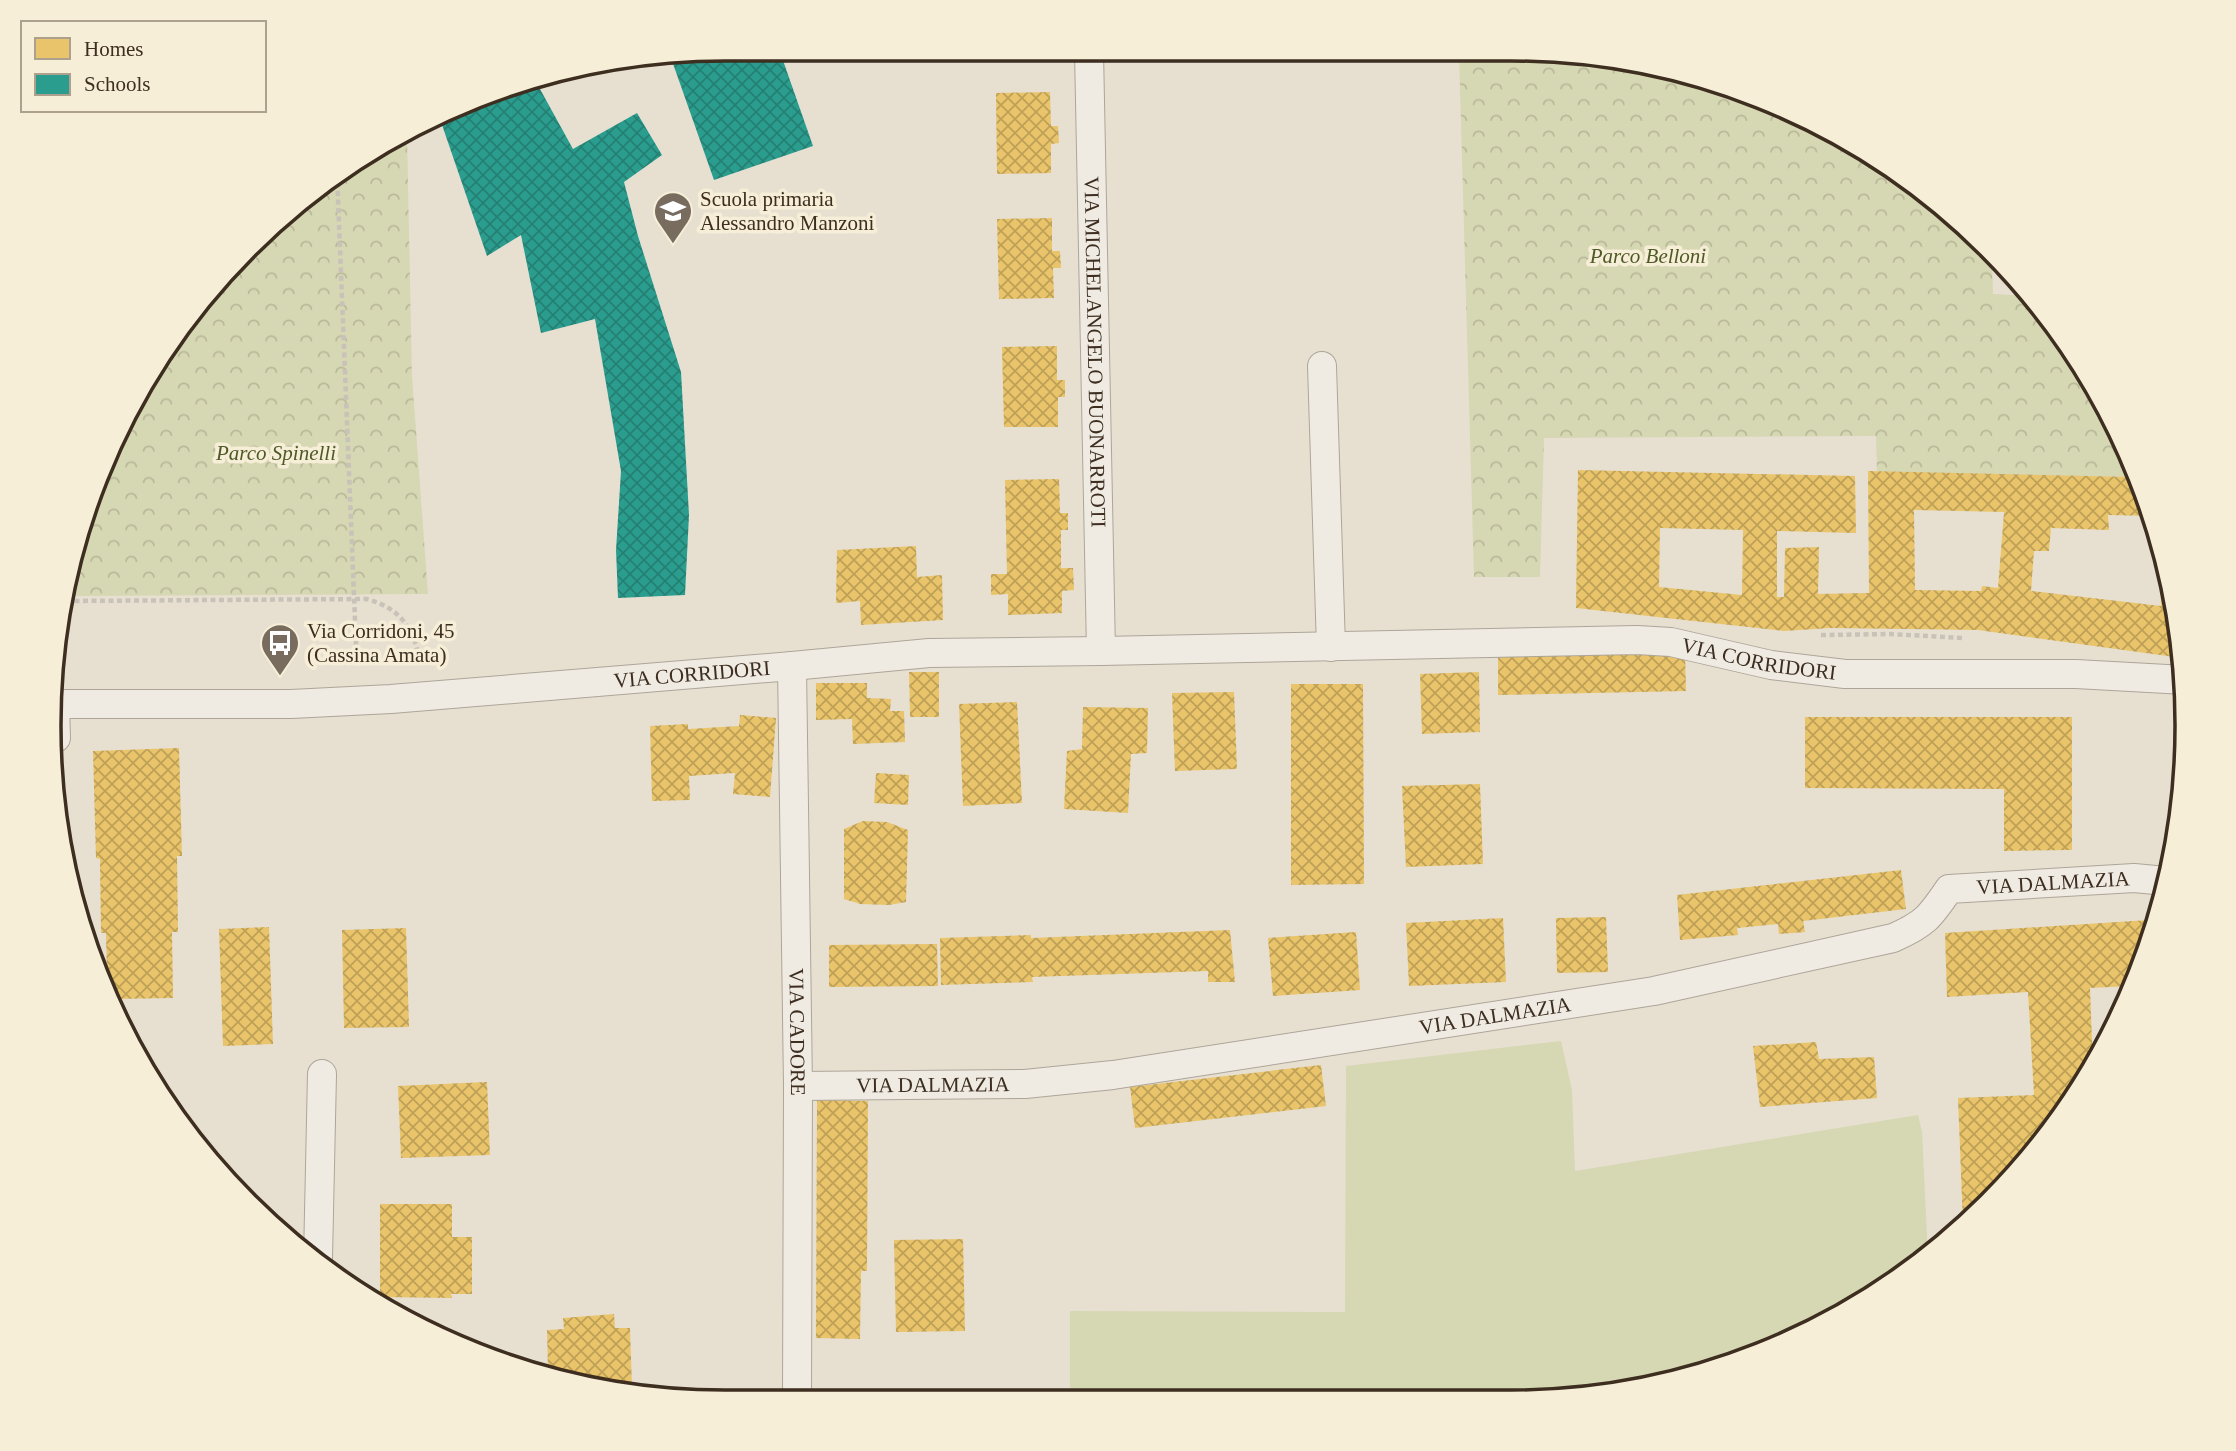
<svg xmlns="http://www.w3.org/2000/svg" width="2236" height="1451" viewBox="0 0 2236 1451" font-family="Georgia,serif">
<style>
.park{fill:url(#park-crowns)}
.garden{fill:#d6d7b3}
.homes{fill:url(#homes-cross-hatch);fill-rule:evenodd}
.schools{fill:url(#schools-cross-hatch)}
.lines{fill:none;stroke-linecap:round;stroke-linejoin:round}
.street-casing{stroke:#ada599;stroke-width:30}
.path{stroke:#c8c2b9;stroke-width:4.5;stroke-dasharray:5 3.5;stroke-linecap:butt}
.street{stroke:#efebe3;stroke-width:28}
.labels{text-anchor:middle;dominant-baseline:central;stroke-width:7;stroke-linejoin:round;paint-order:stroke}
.poi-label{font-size:21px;fill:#3d2e20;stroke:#f7eed8;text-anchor:start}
.park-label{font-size:21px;font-style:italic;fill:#4d5a26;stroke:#f7eed8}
.street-label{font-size:21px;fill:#3d2e20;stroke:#f7eed8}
.rim{fill:none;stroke:#3d2e20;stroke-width:3.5}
</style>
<defs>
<pattern id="park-crowns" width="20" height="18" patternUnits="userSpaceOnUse" patternTransform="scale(1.75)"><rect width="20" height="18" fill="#d6d7b3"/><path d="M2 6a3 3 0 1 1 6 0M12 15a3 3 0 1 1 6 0" fill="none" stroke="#b9b99a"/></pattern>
<pattern id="homes-cross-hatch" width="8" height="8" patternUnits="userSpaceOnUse" patternTransform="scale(1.75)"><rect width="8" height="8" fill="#e9c46a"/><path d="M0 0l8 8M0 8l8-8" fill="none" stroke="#bea057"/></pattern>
<pattern id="schools-cross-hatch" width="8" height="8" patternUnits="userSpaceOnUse" patternTransform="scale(1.75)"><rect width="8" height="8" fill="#2a9d8f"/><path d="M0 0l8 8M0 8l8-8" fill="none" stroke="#258074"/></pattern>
</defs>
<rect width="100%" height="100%" fill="#e7e0d1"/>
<g class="park">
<path d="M1459 54 1599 55 1770 101 1956 217 1992 255 1993 294 2030 296 2047 313 2117 426 2136 477 1877 472 1876 436 1544 438 1540 577H1474Z"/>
<path d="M407 135 412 376 428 594 67 596 85 508 189 313 349 163Z"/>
</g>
<path class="garden" d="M1561 1041 1572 1090 1575 1171 1918 1115 1922 1132 1928 1257 1810 1332 1686 1379 1554 1401 1070 1398V1311L1345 1312 1346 1066Z"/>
<g class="homes">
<path d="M1050 92 1051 126H1058L1059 143 1051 144V173L997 174 996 93Z"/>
<path d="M1052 218V251H1060L1061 268H1053L1054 298 999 299 997 219Z"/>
<path d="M1057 346V380H1065V397H1058V427H1004L1002 347Z"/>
<path d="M1578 470 1855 476 1856 533 1777 531V597H1784L1785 548 1819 547 1818 594 1869 593 1868 471 2136 477 2151 516 2108 515 2109 530 2051 528 2049 551H2034L2031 591 2161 606 2160 541 2182 658 1978 630 1831 628 1784 631 1576 608ZM1914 510 2004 512 1998 588 1982 586 1981 591 1915 590ZM1660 528 1743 530 1742 595 1659 587Z"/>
<path d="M1059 479 1060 513H1068V530H1061V568H1073L1074 590 1062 591V613L1008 615V594L991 595V574H1007L1005 480Z"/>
<path d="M916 546 917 577 942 575 943 620 861 625 860 601 836 603 837 550Z"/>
<path d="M1685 652 1686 691 1498 695V656Z"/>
<path d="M909 672H939V717H910Z"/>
<path d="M1479 672 1480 732 1422 734 1420 674Z"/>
<path d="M816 683H867V698L891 699 890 711H904L905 742 853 744 852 719 816 720Z"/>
<path d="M1291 684H1363L1364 884 1291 885Z"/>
<path d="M1234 692 1237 769 1175 771 1172 693Z"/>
<path d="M1017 702 1022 803 963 806 959 704Z"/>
<path d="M1083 707 1148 708 1147 753 1131 754 1128 813 1064 809 1067 751 1082 749Z"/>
<path d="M740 715 776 718 770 797 733 794 735 773 689 776 690 800 652 801 650 726 688 724V729L739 726Z"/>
<path d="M1805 717H2072V850L2004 851V789L1805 788Z"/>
<path d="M179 748 182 856H177L178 932H172L173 998 116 999 107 978 106 933H101L100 859 96 858 93 751Z"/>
<path d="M876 773 909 775 908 805 874 803Z"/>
<path d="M1480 784 1483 864 1406 867 1402 786Z"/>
<path d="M863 821 887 822 908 830 906 902 889 905 860 904 844 899V829Z"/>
<path d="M1901 870 1906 909 1803 921 1805 932 1779 934 1778 924 1737 928 1738 935 1680 940 1677 895Z"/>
<path d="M1606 917 1608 972 1557 973 1556 918Z"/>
<path d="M1503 918 1506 982 1409 986 1406 923Z"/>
<path d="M2149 920 2150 945 2132 986 2090 988 2093 1068 2029 1157 2022 1158 2023 1166 2019 1171 1963 1224 1958 1098 2034 1095 2028 992 1947 997 1945 933Z"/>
<path d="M269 927 273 1044 223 1046 219 929Z"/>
<path d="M406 928 409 1027 344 1028 342 930Z"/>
<path d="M1230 930 1235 982H1208V971L1032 977 1033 982 941 985 940 938 1031 935V938Z"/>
<path d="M1356 932 1360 990 1273 996 1268 938Z"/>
<path d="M937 944 938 986 829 987V945Z"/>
<path d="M1816 1042 1819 1059 1874 1057 1877 1098 1760 1107 1753 1046Z"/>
<path d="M1321 1065 1326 1106 1135 1128 1130 1087Z"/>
<path d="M487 1082 490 1155 401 1158 398 1086Z"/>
<path d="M817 1100 868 1101 867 1271H861L860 1339 816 1338Z"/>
<path d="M380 1204H452V1237H472V1294H451L452 1298 380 1297Z"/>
<path d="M963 1239 965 1331 896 1332 894 1240Z"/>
<path d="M614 1314 615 1328H630L632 1388H608L548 1372 547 1330 564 1329 563 1318Z"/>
</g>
<g class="schools">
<path d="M726 49H779L813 146 714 180 671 58Z"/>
<path d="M535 80 573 149 637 113 662 155 624 182 638 236 681 372 689 515 685 595 618 598 616 550 621 471 595 319 541 333 521 235 487 256 440 119 508 85Z"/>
</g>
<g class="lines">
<defs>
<g id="street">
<path id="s1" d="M1089 51 1101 651"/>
<path d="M1322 366 1331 647"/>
<path id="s2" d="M792 666 798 1086 797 1397"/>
<path id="s3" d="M53 704H291L391 699 792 666 929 653 1101 651 1637 640 1671 642 1771 665 1845 674H2076L2185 680"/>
<path d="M55 704 56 738"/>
<path id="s4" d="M798 1086 1025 1084 1113 1075 1654 991 1893 938C1925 924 1930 917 1949 889L2134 878 2166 881"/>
<path d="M318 1258 322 1074"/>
</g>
</defs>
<use href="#street" class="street-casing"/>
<g class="path">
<path d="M337 174 356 645"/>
<path d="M66 601 366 599C402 608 414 630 421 664"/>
<path d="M1821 635 1890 634 1963 638"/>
</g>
<use href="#street" class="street"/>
</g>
<defs>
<symbol id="school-pin" viewBox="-11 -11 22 30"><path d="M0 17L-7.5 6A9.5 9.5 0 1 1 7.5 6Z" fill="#786c5e" stroke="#f7eed8"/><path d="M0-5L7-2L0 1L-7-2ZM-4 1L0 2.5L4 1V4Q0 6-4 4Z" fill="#fff"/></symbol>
<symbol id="bus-pin" viewBox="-11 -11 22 30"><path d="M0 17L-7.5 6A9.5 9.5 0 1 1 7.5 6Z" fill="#786c5e" stroke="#f7eed8"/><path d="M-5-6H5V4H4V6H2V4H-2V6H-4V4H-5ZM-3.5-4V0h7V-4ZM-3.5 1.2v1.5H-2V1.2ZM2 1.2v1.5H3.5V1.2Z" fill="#fff"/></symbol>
</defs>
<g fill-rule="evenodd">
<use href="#school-pin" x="651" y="189" width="44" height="60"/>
<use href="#bus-pin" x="258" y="621" width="44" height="60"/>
</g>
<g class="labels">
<g class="poi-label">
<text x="700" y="199">Scuola primaria<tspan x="700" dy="24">Alessandro Manzoni</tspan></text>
<text x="307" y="631">Via Corridoni, 45<tspan x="307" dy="24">(Cassina Amata)</tspan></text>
</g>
<g class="park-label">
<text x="1648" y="256">Parco Belloni</text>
<text x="276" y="453">Parco Spinelli</text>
</g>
<g class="street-label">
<text stroke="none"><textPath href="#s1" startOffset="301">VIA MICHELANGELO BUONARROTI</textPath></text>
<text stroke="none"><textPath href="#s3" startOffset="1710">VIA CORRIDORI</textPath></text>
<text stroke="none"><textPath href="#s3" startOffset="640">VIA CORRIDORI</textPath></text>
<text stroke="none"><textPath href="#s4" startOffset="1288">VIA DALMAZIA</textPath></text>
<text stroke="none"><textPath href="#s4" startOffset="702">VIA DALMAZIA</textPath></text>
<text stroke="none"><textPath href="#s2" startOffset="366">VIA CADORE</textPath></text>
<text stroke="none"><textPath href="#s4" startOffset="135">VIA DALMAZIA</textPath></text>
</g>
</g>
<path d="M0 0H2236V1451H0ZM725 61H1511A664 664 0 0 1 2175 725V726A664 664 0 0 1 1511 1390H725A664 664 0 0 1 61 726V725A664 664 0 0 1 725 61Z" fill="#f7eed8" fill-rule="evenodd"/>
<path class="rim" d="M725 61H1511A664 664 0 0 1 2175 725V726A664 664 0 0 1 1511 1390H725A664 664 0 0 1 61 726V725A664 664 0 0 1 725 61Z"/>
<rect x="21" y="21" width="245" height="91" fill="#f7eed8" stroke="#ada18e" stroke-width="2"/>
<rect x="35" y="38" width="35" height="21" fill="#e9c46a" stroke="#ada18e" stroke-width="2"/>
<text x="84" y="56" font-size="21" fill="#3d2e20">Homes</text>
<rect x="35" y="74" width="35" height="21" fill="#2a9d8f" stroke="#ada18e" stroke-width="2"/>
<text x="84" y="91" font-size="21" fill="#3d2e20">Schools</text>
</svg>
